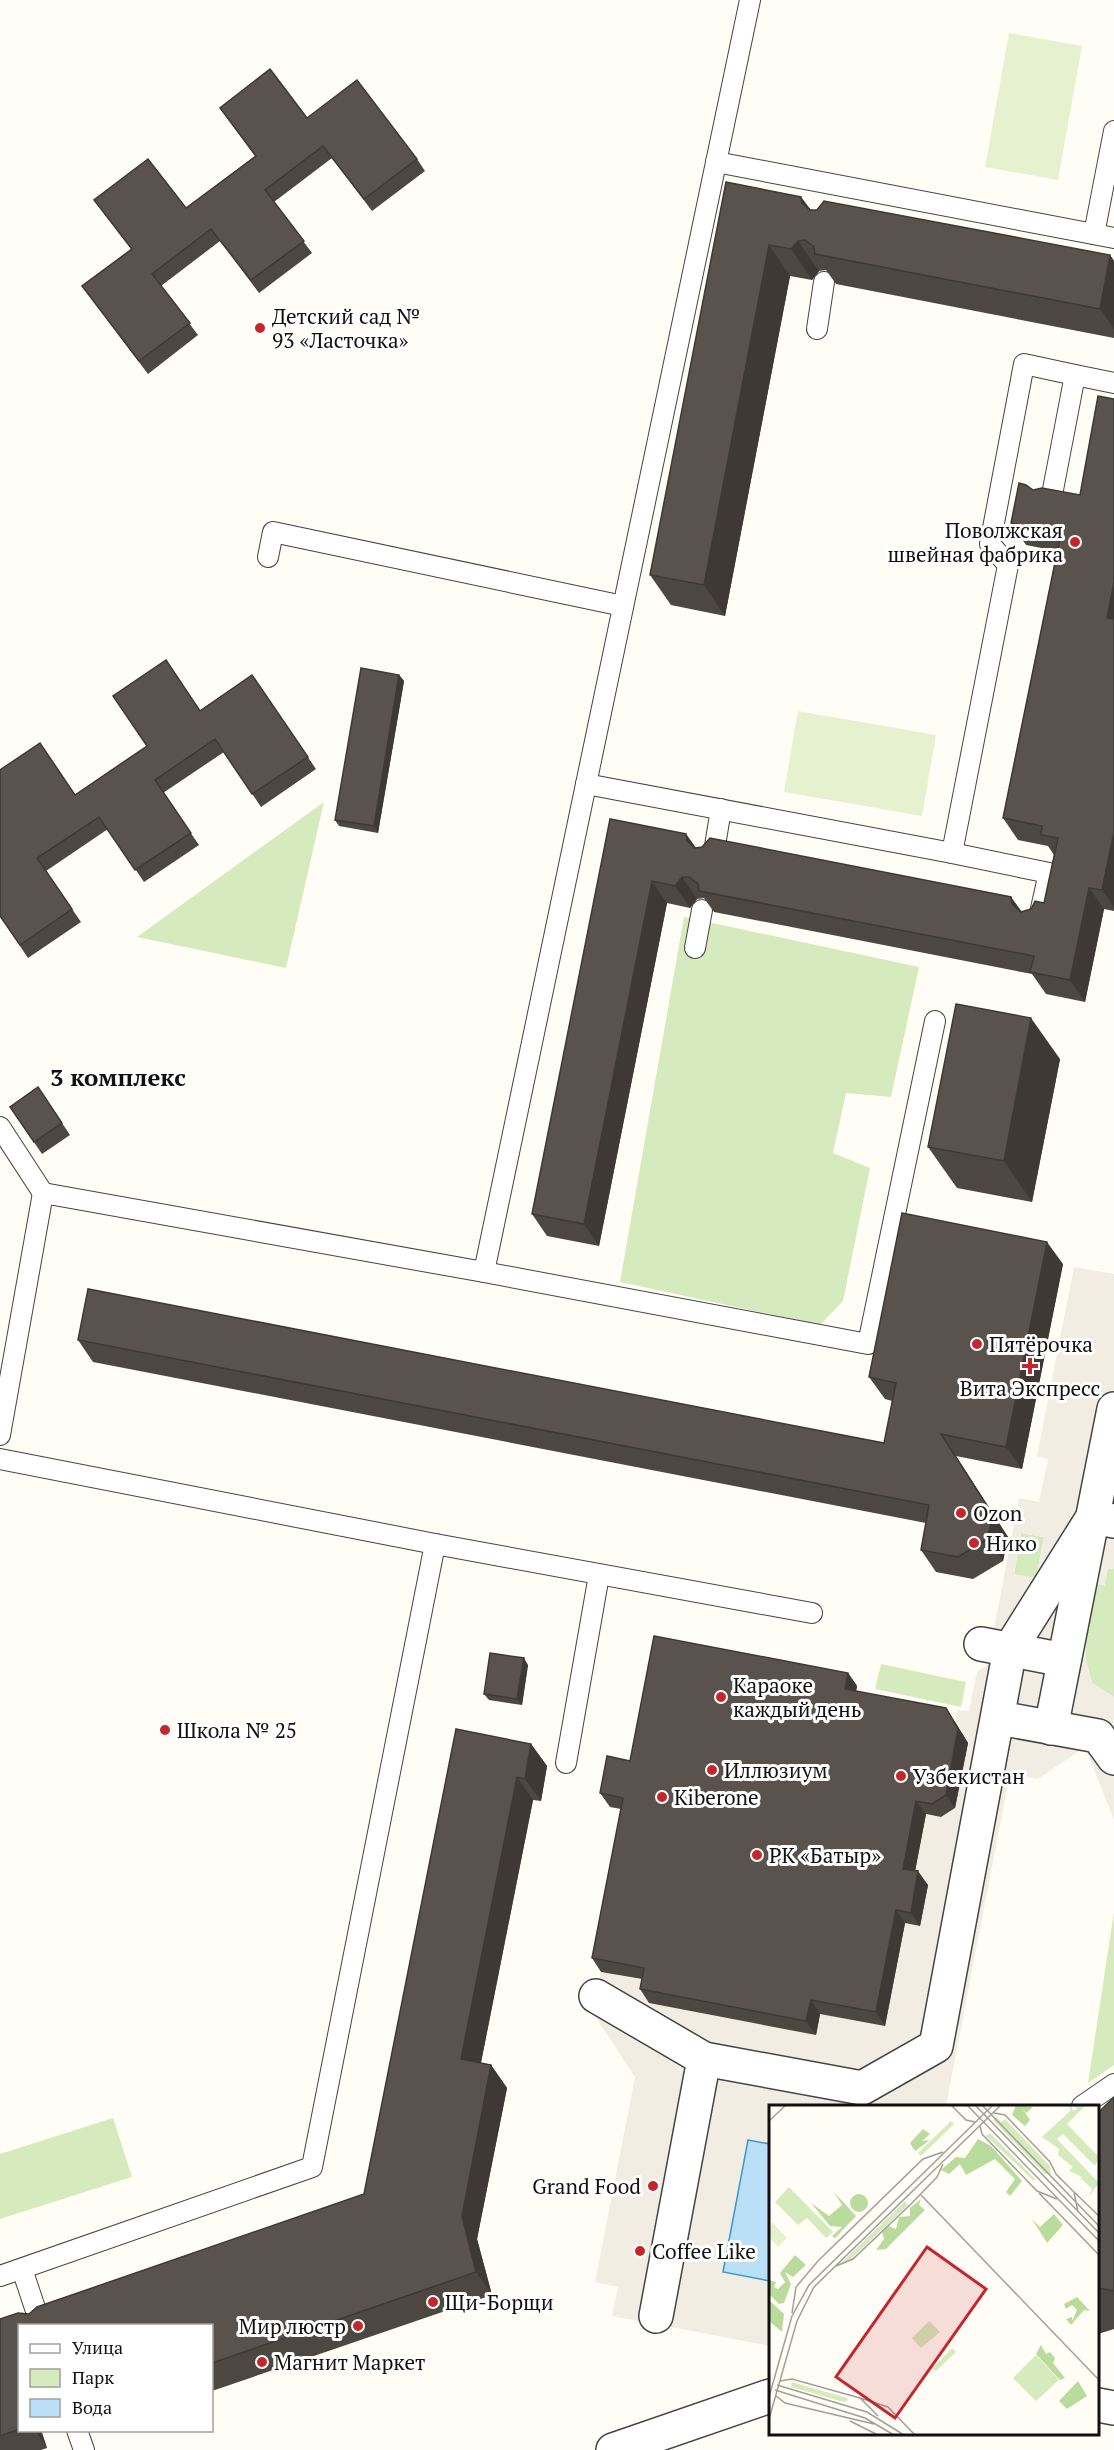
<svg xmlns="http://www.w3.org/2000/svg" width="1114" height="2450" viewBox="0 0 1114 2450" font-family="'PT Serif',serif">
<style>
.green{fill:#d5ebbd}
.pitch{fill:#e6f2cf}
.plaza{fill:#f1ede2;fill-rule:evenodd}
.water{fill:#b9e0f7;stroke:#3f96cf;stroke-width:1.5}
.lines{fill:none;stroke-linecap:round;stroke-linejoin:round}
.lane-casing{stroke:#444;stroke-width:22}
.street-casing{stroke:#444;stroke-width:36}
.lane{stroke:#fff;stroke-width:20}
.street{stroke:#fff;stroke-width:33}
.wall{fill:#4d4742}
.shaded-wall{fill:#3f3936}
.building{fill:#5a524d;stroke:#3f3936;stroke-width:1.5}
.poi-dot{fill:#c4262e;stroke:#fff;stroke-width:2}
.labels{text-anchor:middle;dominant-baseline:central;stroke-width:6;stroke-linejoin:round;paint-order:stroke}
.poi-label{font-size:21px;fill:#111;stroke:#fff;text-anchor:start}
.quarter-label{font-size:24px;font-weight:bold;fill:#111;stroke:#fff}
.inset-road{fill:none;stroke:#a09f9a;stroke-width:1.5}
.view{fill:#c4262e;fill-opacity:0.15;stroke:#c4262e;stroke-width:3}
.inset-edge{fill:none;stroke:#111;stroke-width:3}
</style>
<rect width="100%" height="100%" fill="#fffdf5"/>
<g class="green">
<path d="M324 802 286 968 137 937Z"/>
<path d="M684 917 919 967 891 1097 846 1093 833 1153 870 1168 843 1301 820 1325 620 1282Z"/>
<path d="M1021 1533 1044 1537 1036 1578 1014 1575Z"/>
<path d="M1109 1568 1114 1569V1697L1092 1683 1086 1661 1085 1638 1096 1584Z"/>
<path d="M881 1664 966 1682 961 1707 875 1689Z"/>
<path d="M1114 1912V2065L1088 2083Z"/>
<path d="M113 2118 132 2177 0 2219V2154Z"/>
</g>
<g class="pitch">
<path d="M1009 33 1082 46 1058 180 985 167Z"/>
<path d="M798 711 936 735 922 816 784 792Z"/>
</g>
<path class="plaza" d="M1074 1267 1114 1274V1569L1108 1568 1105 1586 1096 1584 1085 1638 1086 1661 1092 1683 1114 1697V1820L1085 1747 1038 1779 1010 1773 946 2106H891L872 2103 870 2106H770V2144L748 2140 724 2272 770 2281V2346L612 2316 618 2287 595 2282 635 2077 593 2013 601 1972 653 1982 650 2003 815 2034 820 2014 885 2025 905 1923 920 1926 928 1885 913 1882 926 1815 941 1817 955 1808 967 1743 955 1722 957 1710 969 1711 977 1672 987 1665 1019 1498 1039 1502 1048 1459 1037 1456ZM1021 1533 1044 1537 1036 1578 1014 1574Z"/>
<path class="water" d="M748 2140 770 2144V2281L723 2272Z"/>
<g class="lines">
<defs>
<g id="lane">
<path d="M716 162 1114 238"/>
<path d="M1094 234 1114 131"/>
<path d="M817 329 824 282"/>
<path d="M1051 500 1075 375 1114 383"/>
<path d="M268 557 273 532 623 606"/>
<path d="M586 784 952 853 1008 565 990 544 1024 364 1075 375"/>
<path d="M952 853 1049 873 1038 922"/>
<path d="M713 858 721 809"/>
<path d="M695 948 702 910"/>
<path d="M0 1127 43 1193"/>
<path d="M484 1272 750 0"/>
<path d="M0 1435 43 1193 484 1272 868 1344 935 1021"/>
<path d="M0 1459 435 1544 812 1613"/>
<path d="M566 1763 599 1575"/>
<path d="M1082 2106 1114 2084"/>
<path d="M22 2269 41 2326"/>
<path d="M0 2276 312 2167 435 1544"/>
<path d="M77 2430 84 2450"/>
</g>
<g id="street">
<path d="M981 1644 1064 1660"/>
<path d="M999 1718 1098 1736 1114 1758"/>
<path d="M1051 1728 1114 1409"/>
<path d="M596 1996 704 2059"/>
<path d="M656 2316 704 2059 862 2088 936 2046 1010 1649 1093 1517 1114 1521"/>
<path d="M1098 2405 1114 2408"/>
<path d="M613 2450 770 2396"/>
</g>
</defs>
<use href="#lane" class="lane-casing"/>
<use href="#street" class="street-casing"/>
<use href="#lane" class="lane"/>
<use href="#street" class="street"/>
</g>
<g class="wall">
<path d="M220 108 307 118 417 159 425 171 372 211 332 158 274 202 312 253 259 293 220 241 161 286 198 335 148 374 82 286 131 249 94 200 186 208 255 156Z"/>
<path d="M726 182 801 197 811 210 1110 255 1114 261V338L836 284 826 270 819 271 812 280 790 276 725 616 671 605 650 575Z"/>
<path d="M1114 399V911L1104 909 1085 1002 1046 994 1032 974 714 912 704 898 697 899 690 908 667 903 599 1246 547 1236 532 1214 610 819 686 834 696 848 1011 897 1022 912 1044 903 1054 855 1048 846 1018 840 1003 818 1057 551 1026 545 1011 523 1033 490 1080 495Z"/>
<path d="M252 675 316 769 261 807 224 752 163 793 199 845 144 882 108 829 46 871 81 922 28 958 0 916 75 795Z"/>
<path d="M399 675 404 681 378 833 339 826 335 820Z"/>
<path d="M1060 1059 1032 1202 957 1188 928 1147Z"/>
<path d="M38 1087 70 1135 42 1154 10 1107Z"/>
<path d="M1063 1264 1022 1469 956 1456 1008 1537 1003 1561 973 1579 936 1572 921 1550 926 1523 93 1362 78 1340 884 1443 892 1401 885 1399 869 1377Z"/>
<path d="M528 1665 522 1705 489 1700 484 1694Z"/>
<path d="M848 1673 857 1686 856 1691 955 1722 968 1743 955 1808 941 1817 926 1814 915 1871 928 1885 920 1926 905 1923 885 2026 820 2014 816 2035 649 2003 640 1989 642 1979 601 1972 592 1958 621 1809 610 1807 600 1793 630 1761Z"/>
<path d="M456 1729 531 1744 547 1766 541 1801 533 1800 481 2063 491 2065 507 2088 477 2239 492 2295 212 2391V2325H20V2430H41L47 2448 41 2450H0V2319L29 2314 364 2194Z"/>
<path d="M1114 2097V2329L1098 2334V2111H1100Z"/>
</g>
<g class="shaded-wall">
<path d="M801 197 822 227 802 203Z"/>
<path d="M798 241 819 271 812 280 791 249Z"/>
<path d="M769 245 790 276 725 616 704 585Z"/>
<path d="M1110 255 1114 261V329L1100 309Z"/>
<path d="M1114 583V628L1107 618Z"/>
<path d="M399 675 404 681 378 833 374 826Z"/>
<path d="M1114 832V907L1102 890Z"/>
<path d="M686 834 701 855 687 841Z"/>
<path d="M682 877 697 899 690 908 675 886Z"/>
<path d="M652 881 667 903 599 1246 584 1224Z"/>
<path d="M1089 888 1104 909 1085 1002 1070 980Z"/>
<path d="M1011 897 1026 919 1012 904Z"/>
<path d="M1031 1018 1060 1059 1032 1202 1004 1161Z"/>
<path d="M1047 1242 1063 1264 1022 1469 1006 1447Z"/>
<path d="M941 1434 1008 1537 1003 1561 987 1539Z"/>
<path d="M524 1658 528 1665 522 1705 517 1699Z"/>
<path d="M848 1673 857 1686 854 1702 845 1689Z"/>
<path d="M946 1708 955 1722 968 1743 955 1808 946 1795Z"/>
<path d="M531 1744 547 1766 541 1801 525 1779Z"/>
<path d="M517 1777 533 1800 477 2082 461 2059Z"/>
<path d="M916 1801 926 1814 913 1882 903 1869Z"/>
<path d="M918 1871 928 1885 920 1926 911 1913Z"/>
<path d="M896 1910 905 1923 885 2026 876 2012Z"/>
<path d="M811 2000 820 2014 816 2035 806 2021Z"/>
<path d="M491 2065 507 2088 477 2239 492 2295 476 2272 462 2216Z"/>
<path d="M35 2430H41L47 2448Z"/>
</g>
<g class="building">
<path d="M270 69 307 118 357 80 417 159 364 199 323 146 265 190 304 241 251 280 211 229 152 274 190 323 139 361 82 286 132 249 94 200 148 159 186 208 256 156 220 108Z"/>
<path d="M726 182 801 197 802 203 810 210H817L824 201 1110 255 1100 309 815 254 814 247 805 240 798 241 791 249 769 245 704 585 650 575Z"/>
<path d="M1098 396 1114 399V583L1107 618 1114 619V832L1102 890 1089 888 1070 980 1030 972 1034 956 699 891 698 884 689 877H682L675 886 652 881 584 1224 532 1214 610 819 686 834 687 841 695 848 702 847 710 838 1011 897 1012 904 1021 912 1031 909 1035 901 1044 903 1058 838 1041 835 1042 826 1003 818 1061 533 1011 523 1019 483 1026 485 1033 490 1042 488 1080 495Z"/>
<path d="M166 660 200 711 252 675 308 757 252 794 215 739 155 780 191 833 135 870 99 817 37 858 72 909 20 945 0 916V770L40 743 75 795 147 746 113 696Z"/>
<path d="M361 668 399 675 374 826 335 820Z"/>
<path d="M956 1004 1031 1018 1004 1161 928 1147Z"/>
<path d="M38 1087 62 1123 34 1142 10 1107Z"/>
<path d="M902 1213 1047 1242 1006 1447 941 1434 993 1515 987 1539 958 1557 921 1550 929 1505 78 1340 88 1289 884 1443 896 1383 869 1377Z"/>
<path d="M654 1636 848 1673 845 1689 946 1708 958 1729 946 1795 932 1804 916 1801 903 1869 918 1871 911 1913 896 1910 876 2012 811 2000 806 2021 640 1989 644 1968 592 1958 623 1798 600 1793 607 1756 630 1761Z"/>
<path d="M490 1653 524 1658 517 1699 484 1694Z"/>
<path d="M456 1729 531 1744 525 1779 517 1777 461 2059 491 2065 462 2216 476 2272 212 2363V2325H20V2386H18L20 2390V2429L0 2436V2319L18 2313 29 2314 37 2307 364 2194Z"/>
<path d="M1114 2097V2291L1098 2288V2111H1100Z"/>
</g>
<g class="poi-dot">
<circle cx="260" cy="328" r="6"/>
<circle cx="1075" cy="542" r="6"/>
<circle cx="977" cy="1344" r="6"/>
<path d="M1027 1357h6v6h6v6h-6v6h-6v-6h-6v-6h6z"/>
<circle cx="961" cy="1513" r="6"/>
<circle cx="974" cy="1543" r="6"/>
<circle cx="721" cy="1697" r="6"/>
<circle cx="165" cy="1730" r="6"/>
<circle cx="712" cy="1770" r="6"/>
<circle cx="901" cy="1776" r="6"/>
<circle cx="662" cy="1797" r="6"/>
<circle cx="757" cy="1855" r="6"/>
<circle cx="653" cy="2186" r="6"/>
<circle cx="640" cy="2251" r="6"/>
<circle cx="433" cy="2302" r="6"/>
<circle cx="358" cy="2326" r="6"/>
<circle cx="262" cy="2362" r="6"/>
</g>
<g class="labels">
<g class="poi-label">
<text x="272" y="316">Детский сад №<tspan x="272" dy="24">93 «Ласточка»</tspan></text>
<text x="1063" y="530" text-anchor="end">Поволжская<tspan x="1063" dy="24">швейная фабрика</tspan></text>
<text x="989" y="1344">Пятёрочка</text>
<text x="1030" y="1388" text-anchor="middle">Вита Экспресс</text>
<text x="973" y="1513">Ozon</text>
<text x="986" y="1543">Нико</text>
<text x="733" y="1685">Караоке<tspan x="733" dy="24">каждый день</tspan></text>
<text x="177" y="1730">Школа № 25</text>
<text x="724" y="1770">Иллюзиум</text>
<text x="913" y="1776">Узбекистан</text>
<text x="674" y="1797">Kiberone</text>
<text x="769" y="1855">РК «Батыр»</text>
<text x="641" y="2186" text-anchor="end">Grand Food</text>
<text x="652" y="2251">Coffee Like</text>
<text x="445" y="2302">Щи-Борщи</text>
<text x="346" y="2326" text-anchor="end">Мир люстр</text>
<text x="274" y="2362">Магнит Маркет</text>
</g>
<g class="quarter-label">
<text x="118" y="1077">3 комплекс</text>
</g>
</g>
<g transform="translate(769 2105)">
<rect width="330" height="330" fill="#fffdf5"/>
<path d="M299 0H302L304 6 308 4 305 0H317L298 19 330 52 326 61 294 29 288 34 330 78 319 92 323 84 313 74 310 77 313 72 300 66 304 62 289 50 290 44 273 32 302 5ZM227 12 232 17 236 14 281 61 282 69H276L224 15ZM182 16 185 19 152 51 149 48ZM221 28 266 74 265 76 217 31ZM20 82 64 127 57 133 38 113 29 120 6 97ZM136 96 139 100 82 154 71 159ZM160 216 171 227 152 243 143 233ZM183 243 187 247 167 266 163 264ZM267 250 290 275 267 296 244 273ZM23 277 78 293 79 295 75 297 22 282Z" fill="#d5ebbd"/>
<path d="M247 0 264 2 257 8 253 3 261 15 256 21 243 10ZM154 24 161 29 153 36 161 35 146 46 141 38ZM209 34 222 41 253 76 241 91 237 87 246 74 226 54 197 70 191 59 180 69 172 65 187 52 196 53ZM65 87 87 111 66 133 63 131 73 122 61 121 42 98 60 111 73 100ZM81 98a9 9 0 1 1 18 0a9 9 0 1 1-18 0ZM152 94 150 100 156 105 117 144 107 145 115 134 113 127 120 121 127 124 130 112 141 111V103ZM285 109 294 120 278 138 263 114 271 122ZM26 150 37 160 24 172 16 167 22 179 15 198 10 199 0 189V175L7 177 5 182 9 184 16 177 11 168ZM308 192 321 206 315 205 302 220 297 214 303 212V216L308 205 303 200 297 204 295 199ZM0 195 15 209 13 227 0 216ZM272 240 277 249 281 247 286 253 284 258 296 273 291 275 267 249ZM309 276 318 291 298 304 290 296Z" fill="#b9dc9c"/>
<path d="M3 117 18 133 9 142 0 132Z" fill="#e6f2cf"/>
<path class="inset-road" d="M182 0 197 15 206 17M198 0 330 136M206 0 330 128M213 0 330 121M225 8 236 10 281 57 287 69 305 87 309 107M0 16 17 0M211 21 213 29 268 86 288 94M305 87 330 111M270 88 330 150M152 90 330 275M67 161 84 154 142 99 168 72 174 59M23 208 27 182 49 156 154 54 174 47M11 276 23 274 91 293 109 311M8 280 98 307 135 330M6 285 96 313 125 330M7 291 16 298 105 319M0 292 23 211 40 180 224 0M91 293 119 302 146 330M0 314 28 216 45 182 232 0M81 316 109 330"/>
<path class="view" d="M158 142 217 184 126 313 67 272Z"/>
<rect width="330" height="330" class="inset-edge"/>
</g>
<rect x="18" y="2324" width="195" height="108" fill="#ffffff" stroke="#a0a0a0" stroke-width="1.5"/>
<rect x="30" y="2344" width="30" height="9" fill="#ffffff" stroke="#a0a0a0" stroke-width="1.5"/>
<text x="72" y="2354" font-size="18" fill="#111111">Улица</text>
<rect x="30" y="2369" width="30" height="18" fill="#d5ebbd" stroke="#a0a0a0" stroke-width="1.5"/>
<text x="72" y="2384" font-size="18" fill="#111111">Парк</text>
<rect x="30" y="2399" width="30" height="18" fill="#b9e0f7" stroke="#a0a0a0" stroke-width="1.5"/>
<text x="72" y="2414" font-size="18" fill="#111111">Вода</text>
</svg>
